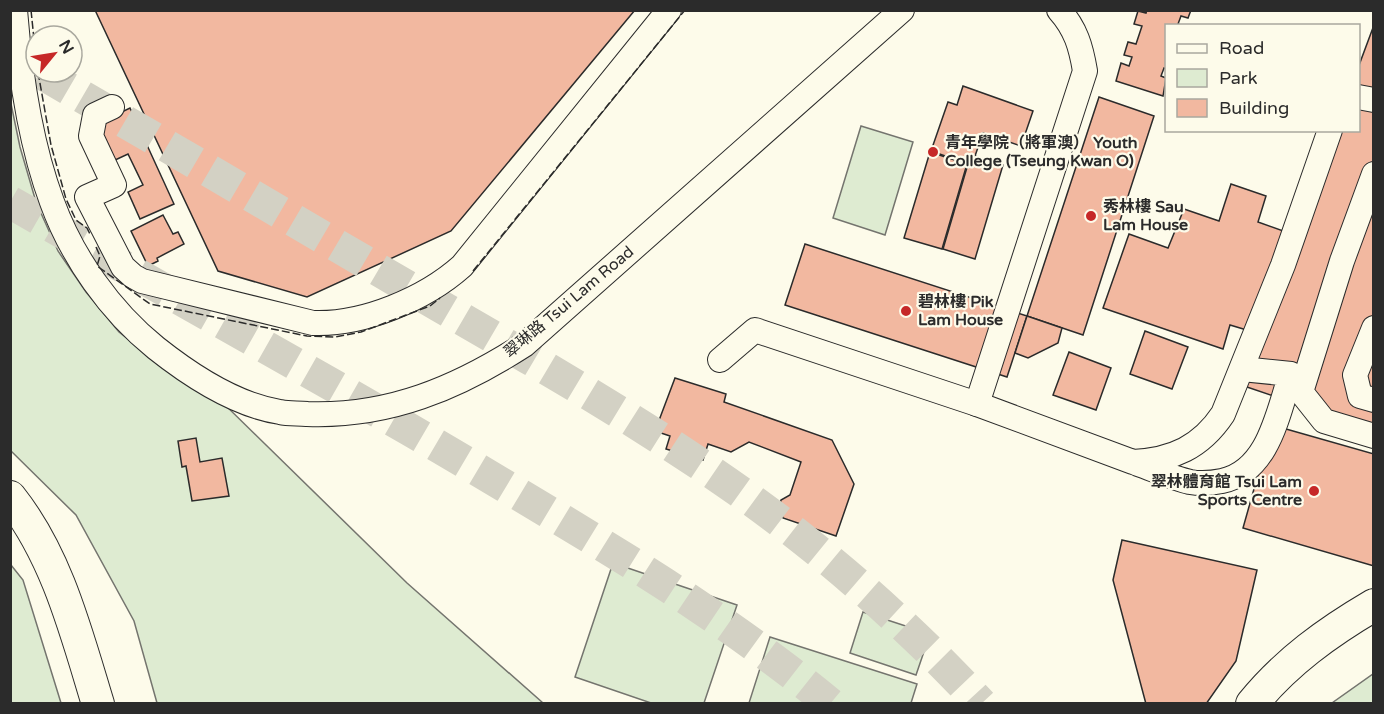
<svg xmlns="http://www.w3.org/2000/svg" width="1384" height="714" viewBox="0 0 1384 714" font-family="'Varela Round','Noto Sans TC',sans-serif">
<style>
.green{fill:#deebd1;stroke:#74746e;stroke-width:1.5}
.building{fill:#f2b8a0;stroke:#2b2b2b;stroke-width:1.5}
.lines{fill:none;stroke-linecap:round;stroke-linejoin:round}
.highway-tunnel{stroke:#d3d1c4;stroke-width:33;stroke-dasharray:33 16;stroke-linecap:butt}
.minor-casing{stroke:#2b2b2b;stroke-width:26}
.major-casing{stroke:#2b2b2b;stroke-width:34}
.minor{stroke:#fdfbea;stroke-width:24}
.major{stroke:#fdfbea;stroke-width:32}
.fence{stroke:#2b2b2b;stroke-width:1.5;stroke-dasharray:8 3;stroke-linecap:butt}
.poi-dot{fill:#c62828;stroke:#fdfbea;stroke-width:2}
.labels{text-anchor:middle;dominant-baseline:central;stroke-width:4.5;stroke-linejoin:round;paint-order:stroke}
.poi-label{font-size:16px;font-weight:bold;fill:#2b2b2b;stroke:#fdfbea;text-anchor:start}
.street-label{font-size:16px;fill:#2b2b2b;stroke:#fdfbea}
</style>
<rect width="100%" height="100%" fill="#fdfbea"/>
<g class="green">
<path d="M10 99 20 147 36 202 58 251 86 292 119 332 165 368 217 397 407 583 543 703H157L134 621 76 515 11 451Z"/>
<path d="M861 126 913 142 885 235 833 218Z"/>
<path d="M613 563 737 605 704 703H651L575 677Z"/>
<path d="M11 565 23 580 61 703H11Z"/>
<path d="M863 612 930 634 916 675 850 653Z"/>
<path d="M770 637 917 684 911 703H749Z"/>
<path d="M1373 674V703H1332Z"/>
</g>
<g class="building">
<path d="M95 10H635L451 231 307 297 218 271Z"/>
<path d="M1147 10H1191L1188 18 1181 16 1178 24 1183 26H1166V69L1164 68 1161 76 1166 78 1163 96 1116 81 1121 63 1129 66 1132 57 1124 55 1128 42 1136 44 1142 26 1134 24 1138 11 1146 13Z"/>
<path d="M1374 25V430L1244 386 1260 334 1230 325 1223 349 1103 308 1129 234 1168 248 1184 209 1219 221 1231 184 1266 196 1258 222 1300 237 1337 130H1358V68Z"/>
<path d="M963 86 1033 111 1021 146 983 133 975 156 1003 165 975 259 943 249 968 164 931 151 948 102 957 105Z"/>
<path d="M1099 97 1154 116 1083 335 1027 316Z"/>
<path d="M130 108 174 204 140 219 128 192 143 185 128 154 113 161 100 134 103 121Z"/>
<path d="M930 152 967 164 942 249 904 238Z"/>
<path d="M163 215 173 234 178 232 184 244 157 258 158 261 148 266 131 231Z"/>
<path d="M805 244 1027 316 1007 377 785 305Z"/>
<path d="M1027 316 1062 328 1058 343 1028 358 1015 353Z"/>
<path d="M1145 331 1188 347 1172 389 1130 374Z"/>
<path d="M1069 352 1111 368 1096 410 1053 395Z"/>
<path d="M675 378 726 394 724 402 832 440 854 484 836 536 783 518 779 507 781 500 790 495 801 462 749 442 731 452 708 444 703 460 666 449 670 436 655 431Z"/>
<path d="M1272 425 1374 454V566L1243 528Z"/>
<path d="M196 438 200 462 222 458 229 496 192 501 186 466 182 467 178 441Z"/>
<path d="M1122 540 1257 570 1236 661 1206 704H1146L1113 580Z"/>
</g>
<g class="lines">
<g class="highway-tunnel">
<path d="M40 72C174 150 307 228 440 306 532 360 625 413 713 473 810 539 901 617 981 704"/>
<path d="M10 202C175 297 342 388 505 486 617 553 729 620 830 704"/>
</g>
<defs>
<g id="minor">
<path d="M15 10C20 73 30 143 52 202 72 257 110 311 156 348 190 375 236 405 280 412 289 414 298 413 307 414 389 417 457 388 524 345L902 10"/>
<path d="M1059 10C1076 29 1081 47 1085 71L977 404 1133 462C1173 460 1201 447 1223 414L1283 265 1330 130"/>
<path d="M1358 97 1374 100"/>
<path d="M112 107 95 115 91 136 114 185 87 197 123 267 133 276 142 281 313 323C363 325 425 299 462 266L669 10"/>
<path d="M1374 174 1342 261 1301 392 1324 421 1374 436"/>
<path d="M1374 328 1355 375 1360 396 1374 400"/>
<path d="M720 360 755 330 977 404"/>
<path d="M1138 464C1155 470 1173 478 1190 482 1201 484 1212 483 1222 481 1269 471 1278 412 1291 374L1242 369"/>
</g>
<g id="major">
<path d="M10 497C57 556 76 632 98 704"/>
<path d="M1252 704C1286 662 1328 632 1374 605"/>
</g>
</defs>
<use href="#minor" class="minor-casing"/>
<use href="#major" class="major-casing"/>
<use href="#minor" class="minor"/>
<use href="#major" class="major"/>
<g class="fence">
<path d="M31 10 36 59"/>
<path d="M38 72 51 145 66 199 76 220 87 228 90 234"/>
<path d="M96 247 100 256 97 266 150 304 307 336 335 337 361 332 430 306 440 298"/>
<path d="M473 271 685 10"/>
</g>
</g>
<g class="poi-dot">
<circle cx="933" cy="152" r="6"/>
<circle cx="1091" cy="216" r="6"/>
<circle cx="906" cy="311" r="6"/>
<circle cx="1314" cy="491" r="6"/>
</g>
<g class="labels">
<g class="poi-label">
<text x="945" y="143">青年學院（將軍澳） Youth<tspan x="945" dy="18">College (Tseung Kwan O)</tspan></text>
<text x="1103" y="207">秀林樓 Sau<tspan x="1103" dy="18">Lam House</tspan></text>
<text x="918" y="302">碧林樓 Pik<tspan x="918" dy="18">Lam House</tspan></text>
<text x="1302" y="482" text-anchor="end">翠林體育館 Tsui Lam<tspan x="1302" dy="18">Sports Centre</tspan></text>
</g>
<g class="street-label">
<text transform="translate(569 302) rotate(-40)">翠琳路 Tsui Lam Road</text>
</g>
</g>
<rect width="1384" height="714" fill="none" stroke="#2b2b2b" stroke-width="24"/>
<rect x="1165" y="24" width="195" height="108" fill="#fdfbea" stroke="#a9a89e" stroke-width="1.5"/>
<rect x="1177" y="44" width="30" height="9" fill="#fdfbea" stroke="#a9a89e" stroke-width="1.5"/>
<text x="1219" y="54" font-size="18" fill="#2b2b2b">Road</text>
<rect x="1177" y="69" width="30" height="18" fill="#deebd1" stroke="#a9a89e" stroke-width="1.5"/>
<text x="1219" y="84" font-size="18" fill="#2b2b2b">Park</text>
<rect x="1177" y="99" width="30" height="18" fill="#f2b8a0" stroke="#a9a89e" stroke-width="1.5"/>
<text x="1219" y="114" font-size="18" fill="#2b2b2b">Building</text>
<g transform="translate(54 54) rotate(60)"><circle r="28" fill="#fdfbea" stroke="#a9a89e" stroke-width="1.5"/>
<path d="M0-4.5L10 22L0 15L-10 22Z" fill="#c62828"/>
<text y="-9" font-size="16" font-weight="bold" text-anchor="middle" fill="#2b2b2b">N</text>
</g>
</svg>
